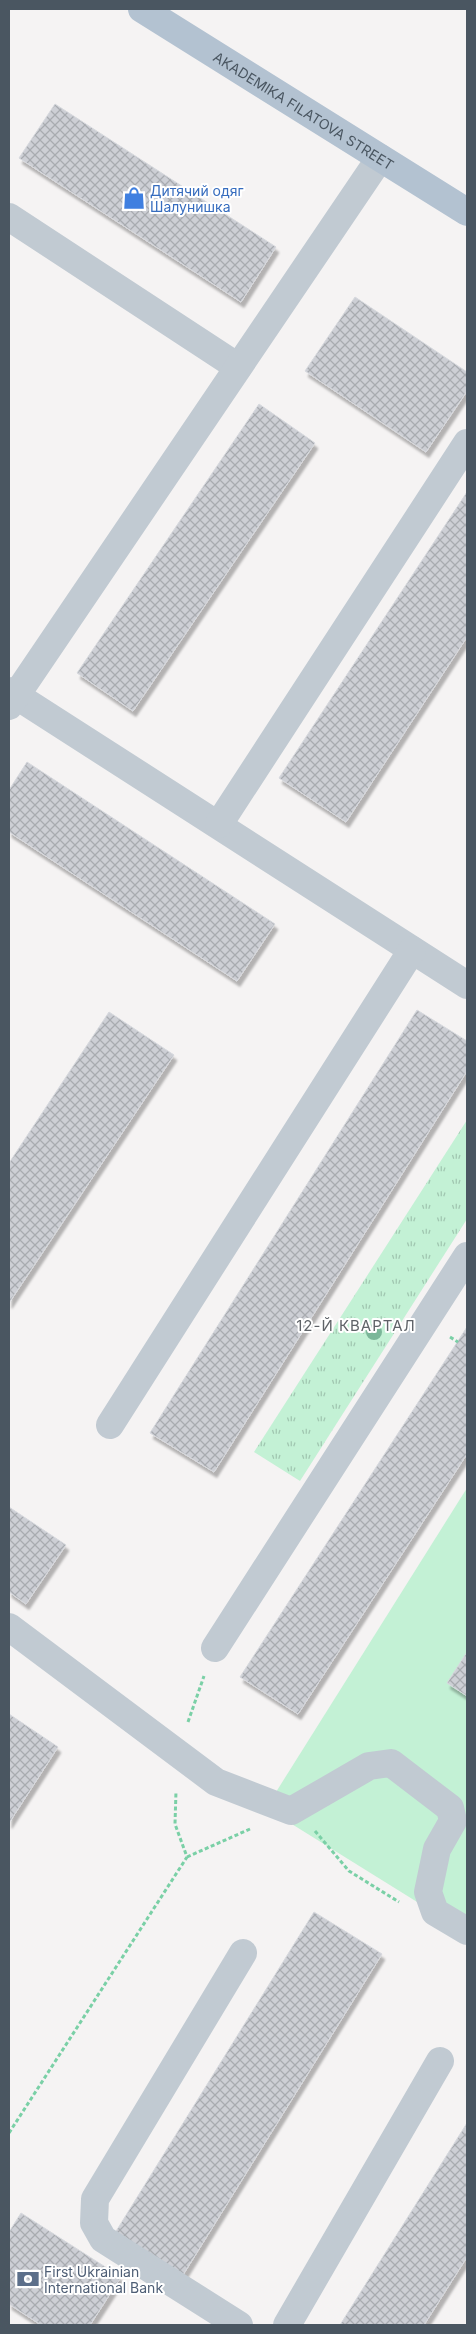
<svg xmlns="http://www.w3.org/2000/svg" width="476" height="2334" viewBox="0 0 476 2334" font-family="Inter,sans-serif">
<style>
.grass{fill:url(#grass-tufts)}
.garden{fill:#c3f1d5}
.building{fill:url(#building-cross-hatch);stroke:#d7d9de;filter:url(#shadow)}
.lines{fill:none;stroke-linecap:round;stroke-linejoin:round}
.path{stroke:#7ad0a6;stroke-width:3;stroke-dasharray:4 2.5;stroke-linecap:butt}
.minor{stroke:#c1cad2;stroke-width:28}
.major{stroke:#b3c2d1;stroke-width:28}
.tree{fill:#7bb799}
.labels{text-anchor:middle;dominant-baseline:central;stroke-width:4;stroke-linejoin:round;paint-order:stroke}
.street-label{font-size:14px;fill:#4a5661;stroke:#fff}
.shop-label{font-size:14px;fill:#366cbe;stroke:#fff;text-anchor:start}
.service-label{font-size:14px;fill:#4e5e75;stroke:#fff;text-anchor:start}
.neighbourhood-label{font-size:15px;letter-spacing:1px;fill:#5f6368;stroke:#fff}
</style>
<defs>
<pattern id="grass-tufts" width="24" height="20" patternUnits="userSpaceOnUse" patternTransform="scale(1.25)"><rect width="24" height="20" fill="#c3f1d5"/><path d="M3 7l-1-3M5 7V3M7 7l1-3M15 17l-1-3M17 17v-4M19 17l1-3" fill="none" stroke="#a0c6b0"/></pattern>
<pattern id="building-cross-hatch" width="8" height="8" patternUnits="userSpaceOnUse" patternTransform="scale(1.25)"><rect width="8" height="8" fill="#cdcfd5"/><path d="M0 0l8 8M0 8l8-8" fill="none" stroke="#a8abb0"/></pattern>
<filter id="shadow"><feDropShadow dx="3" dy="5.5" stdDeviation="1" flood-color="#0004"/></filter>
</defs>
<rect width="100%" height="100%" fill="#f5f3f3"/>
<path class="grass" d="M467 1120V1219L300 1481 254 1452Z"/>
<path class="garden" d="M467 1488V1933L266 1808Z"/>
<g class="building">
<path d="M55 104 276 247 241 302 19 158Z"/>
<path d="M355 297 467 372V391L426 452 305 371Z"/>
<path d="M259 404 315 443 133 711 77 673Z"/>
<path d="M467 492V637L346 822 279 778Z"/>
<path d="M27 762 275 924 237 981 9 832V790Z"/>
<path d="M417 1010 467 1041V1071L214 1472 150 1433Z"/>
<path d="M109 1012 174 1055 9 1303V1163Z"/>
<path d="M467 1327V1454L298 1714 240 1677Z"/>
<path d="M9 1507 66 1545 26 1604 9 1592Z"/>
<path d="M467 1652V1696L447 1683Z"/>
<path d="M9 1714 58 1747 9 1823Z"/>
<path d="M314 1912 382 1954 178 2283 110 2241Z"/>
<path d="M467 2123V2257L424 2325H340Z"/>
<path d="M21 2213 121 2277 90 2325H41L9 2304V2232Z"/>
</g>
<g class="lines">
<g class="path">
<path d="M450 1337 458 1342"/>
<path d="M188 1722 204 1676"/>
<path d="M315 1831 349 1871 399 1902"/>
<path d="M187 1857 250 1829"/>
<path d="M9 2133 187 1857 175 1824 176 1791"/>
</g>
<g class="minor">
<path d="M9 217 238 367"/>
<path d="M9 691 467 985"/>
<path d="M9 706 380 158"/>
<path d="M219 824 467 443"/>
<path d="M110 1425 412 950"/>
<path d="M9 1627 216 1782 291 1811 369 1766 391 1763 450 1808 453 1821 437 1849 428 1892 435 1912 467 1931"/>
<path d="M215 1648 467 1256"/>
<path d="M239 2325 103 2239 94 2223 95 2199 243 1953"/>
<path d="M287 2325 440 2061"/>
</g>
<path class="major" id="s1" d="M142 9 467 212"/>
</g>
<circle class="tree" cx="374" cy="1332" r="8"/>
<defs>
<symbol id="shop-bare" viewBox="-9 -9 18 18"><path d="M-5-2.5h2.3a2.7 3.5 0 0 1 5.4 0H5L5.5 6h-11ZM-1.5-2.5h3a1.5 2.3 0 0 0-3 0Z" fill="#3f7fe0" stroke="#fff" stroke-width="2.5" paint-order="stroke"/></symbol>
<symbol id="bank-bare" viewBox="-9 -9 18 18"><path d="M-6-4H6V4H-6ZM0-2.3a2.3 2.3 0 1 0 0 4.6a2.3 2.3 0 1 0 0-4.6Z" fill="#5c6f8a" stroke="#fff" stroke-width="2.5" paint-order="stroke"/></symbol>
</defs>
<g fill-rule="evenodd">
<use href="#shop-bare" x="118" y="182" width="32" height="32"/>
<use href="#bank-bare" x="12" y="2263" width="32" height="32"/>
</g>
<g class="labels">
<g class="street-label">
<text stroke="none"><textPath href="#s1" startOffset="191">AKADEMIKA FILATOVA STREET</textPath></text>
</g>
<g class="shop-label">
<text x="150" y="190">Дитячий одяг<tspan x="150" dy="16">Шалунишка</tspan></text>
</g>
<g class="service-label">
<text x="44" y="2271">First Ukrainian<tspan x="44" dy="16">International Bank</tspan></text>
</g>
<g class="neighbourhood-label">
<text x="356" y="1325">12-Й КВАРТАЛ</text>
</g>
</g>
<rect width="476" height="2334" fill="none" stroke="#4a5661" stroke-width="20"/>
</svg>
